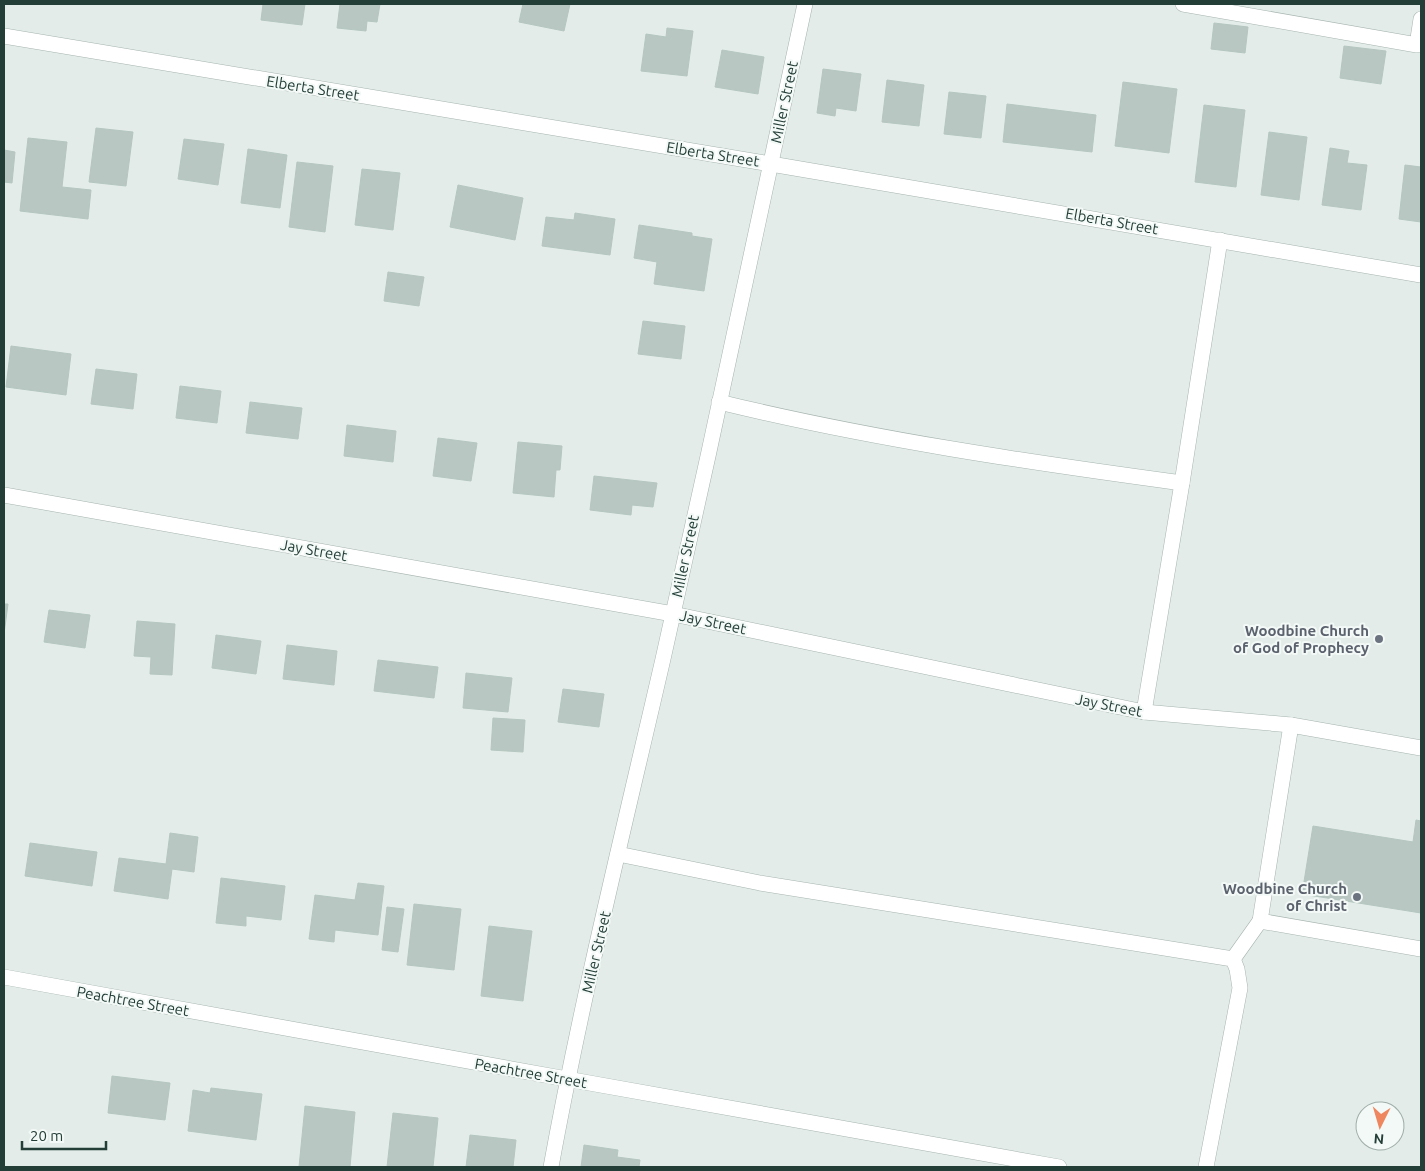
<svg xmlns="http://www.w3.org/2000/svg" width="1425" height="1171" viewBox="0 0 1425 1171" font-family="Ubuntu,sans-serif">
<style>
.building{fill:#b8c7c2;stroke:#b5c6c0}
.lines{fill:none;stroke-linecap:round;stroke-linejoin:round}
.minor-casing{stroke:#a6b4af;stroke-width:16}
.minor{stroke:#fff;stroke-width:15}
.worship-dot{fill:#6b7280;stroke:#f3f9f6;stroke-width:2}
.labels{text-anchor:middle;dominant-baseline:central;stroke-width:4;stroke-linejoin:round;paint-order:stroke}
.street-label{font-size:15px;fill:#233d37;stroke:#f3f9f6}
.worship-label{font-size:15px;font-weight:bold;fill:#5b616d;stroke:#f3f9f6;text-anchor:end}
</style>
<rect width="100%" height="100%" fill="#e3ece8"/>
<g class="building">
<path d="M263 4H305L302 25 261 20Z"/>
<path d="M340 4H380L377 22 367 21 366 31 337 28Z"/>
<path d="M523 4H570L564 31 519 22Z"/>
<path d="M1214 23 1248 27 1245 53 1211 49Z"/>
<path d="M667 28 693 31 687 76 641 71 646 34 666 37Z"/>
<path d="M1344 46 1386 51 1381 84 1340 78Z"/>
<path d="M722 50 764 57 758 94 715 87Z"/>
<path d="M823 69 861 74 856 111 836 108 835 116 817 113Z"/>
<path d="M887 80 924 85 919 126 882 122Z"/>
<path d="M1123 82 1177 89 1169 153 1115 146Z"/>
<path d="M949 92 986 96 981 138 944 134Z"/>
<path d="M1007 104 1096 115 1092 152 1003 142Z"/>
<path d="M1204 105 1245 110 1236 187 1195 182Z"/>
<path d="M96 128 133 132 126 186 89 182Z"/>
<path d="M1269 132 1307 137 1299 200 1261 195Z"/>
<path d="M28 138 67 142 62 187 91 190 88 219 20 211Z"/>
<path d="M184 139 224 144 218 185 178 179Z"/>
<path d="M1330 148 1349 151 1347 163 1367 165 1361 210 1322 205Z"/>
<path d="M248 149 287 155 280 208 241 203Z"/>
<path d="M4 150 15 152 12 183 4 182Z"/>
<path d="M297 162 333 166 325 232 289 227Z"/>
<path d="M1405 165 1421 167V222L1399 219Z"/>
<path d="M362 169 400 173 393 230 355 225Z"/>
<path d="M458 185 523 198 515 240 450 227Z"/>
<path d="M575 213 615 219 610 255 542 246 546 217 574 220Z"/>
<path d="M639 225 692 233V236L712 239 704 291 654 284 657 262 634 258Z"/>
<path d="M388 272 424 277 419 306 384 301Z"/>
<path d="M643 321 685 326 681 359 638 354Z"/>
<path d="M11 346 71 354 66 395 6 387Z"/>
<path d="M96 369 137 374 133 409 91 404Z"/>
<path d="M180 386 221 391 217 423 176 418Z"/>
<path d="M250 402 302 408 298 439 246 433Z"/>
<path d="M347 425 396 431 393 462 344 456Z"/>
<path d="M438 438 477 443 471 481 433 476Z"/>
<path d="M518 442 562 446 560 470H556L554 497 513 493Z"/>
<path d="M594 476 657 483 653 507 632 505 631 515 590 510Z"/>
<path d="M4 604H8L4 634Z"/>
<path d="M49 610 90 615 85 648 44 642Z"/>
<path d="M137 621 175 624 172 675 150 674 151 657 134 656Z"/>
<path d="M216 635 261 641 256 674 212 668Z"/>
<path d="M287 645 337 651 334 685 283 679Z"/>
<path d="M378 660 438 667 434 698 374 691Z"/>
<path d="M466 673 512 678 508 712 463 708Z"/>
<path d="M563 689 604 694 599 727 558 722Z"/>
<path d="M493 718 525 720 523 752 491 750Z"/>
<path d="M1416 820 1421 821V913L1302 894 1313 826 1413 842Z"/>
<path d="M170 833 198 837 194 872 172 869 168 899 114 891 119 858 166 864Z"/>
<path d="M30 843 97 852 92 886 25 876Z"/>
<path d="M221 878 285 886 281 920 246 916V926L216 923Z"/>
<path d="M358 883 384 886 378 935 335 930 334 942 309 939 315 895 355 900Z"/>
<path d="M414 904 461 909 454 970 407 965Z"/>
<path d="M387 907 404 909 398 952 382 950Z"/>
<path d="M489 926 532 931 523 1001 481 996Z"/>
<path d="M112 1076 170 1083 165 1120 108 1113Z"/>
<path d="M211 1088 262 1094 256 1140 188 1131 193 1090 210 1093Z"/>
<path d="M305 1106 355 1112 350 1167H299Z"/>
<path d="M393 1113 438 1118 433 1167H387Z"/>
<path d="M470 1135 516 1140 513 1167H466Z"/>
<path d="M584 1145 618 1150 617 1157 640 1160 639 1167H581Z"/>
</g>
<g class="lines">
<defs>
<g id="minor">
<path d="M1183 4 1417 45 1421 19"/>
<path d="M4 36 771 164 1421 275"/>
<path d="M719 402C871 439 1027 462 1182 483"/>
<path d="M4 495 673 614 1144 712 1291 725 1421 748"/>
<path d="M1144 712 1182 483 1220 240"/>
<path d="M1291 725 1260 921 1421 949"/>
<path d="M618 854 760 883 1233 959 1237 969 1240 988 1206 1167"/>
<path d="M1233 959 1260 921"/>
<path d="M4 977 567 1079 1059 1167"/>
<path d="M551 1167C582 997 624 828 663 659 712 441 759 222 805 4"/>
</g>
</defs>
<use href="#minor" class="minor-casing"/>
<use href="#minor" class="minor"/>
</g>
<g class="worship-dot">
<circle cx="1379" cy="639" r="5"/>
<circle cx="1357" cy="897" r="5"/>
</g>
<g class="labels">
<g class="street-label">
<text transform="translate(313 88) rotate(9)">Elberta Street</text>
<text transform="translate(784 102) rotate(-78)">Miller Street</text>
<text transform="translate(713 154) rotate(9)">Elberta Street</text>
<text transform="translate(1112 221) rotate(10)">Elberta Street</text>
<text transform="translate(314 550) rotate(10)">Jay Street</text>
<text transform="translate(685 556) rotate(-78)">Miller Street</text>
<text transform="translate(713 622) rotate(12)">Jay Street</text>
<text transform="translate(1109 705) rotate(11)">Jay Street</text>
<text transform="translate(596 952) rotate(-77)">Miller Street</text>
<text transform="translate(133 1001) rotate(10)">Peachtree Street</text>
<text transform="translate(531 1073) rotate(10)">Peachtree Street</text>
</g>
<g class="worship-label">
<text x="1369" y="630">Woodbine Church<tspan x="1369" dy="17">of God of Prophecy</tspan></text>
<text x="1347" y="888">Woodbine Church<tspan x="1347" dy="17">of Christ</tspan></text>
</g>
</g>
<rect width="1425" height="1171" fill="none" stroke="#233d37" stroke-width="10"/>
<g transform="translate(1380 1126) rotate(185)"><circle r="24" fill="#f3f9f6" stroke="#a0aeaa"/>
<path d="M0-4L9 19L0 12L-9 19Z" fill="#ee865f"/>
<text y="-8" font-size="14" font-weight="bold" text-anchor="middle" fill="#233d37">N</text>
</g>
<path d="M22 1141v8h84v-8" fill="none" stroke="#233d37" stroke-width="2.5"/>
<text x="30" y="1141" font-size="15" fill="#233d37" stroke="#f3f9f6" stroke-width="4" paint-order="stroke">20 m</text>
</svg>
